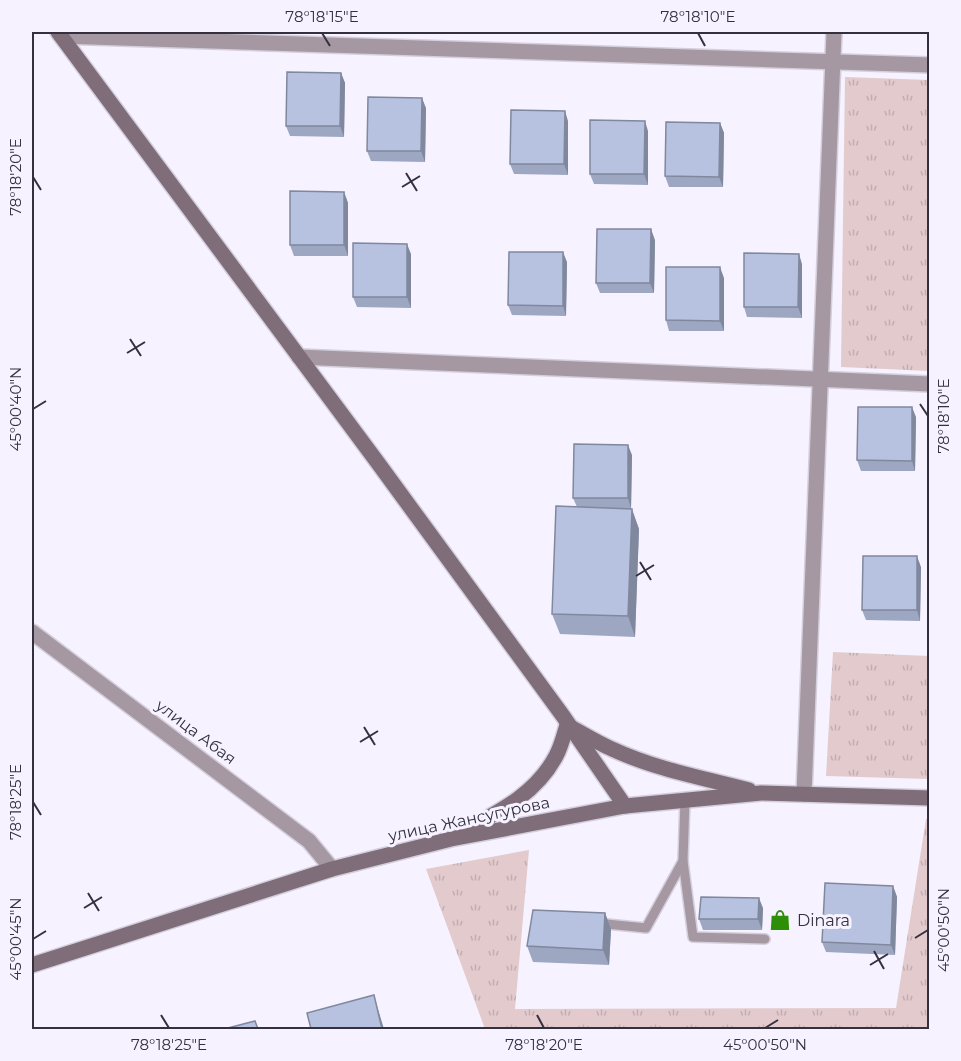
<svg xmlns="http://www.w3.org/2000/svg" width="961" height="1061" viewBox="0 0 961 1061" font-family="Montserrat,sans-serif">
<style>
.grass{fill:url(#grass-tufts)}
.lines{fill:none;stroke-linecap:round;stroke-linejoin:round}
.lane-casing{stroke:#d4cfdc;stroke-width:12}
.street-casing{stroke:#d4cfdc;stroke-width:18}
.secondary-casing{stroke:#d4cfdc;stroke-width:18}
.lane{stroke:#a598a2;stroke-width:9}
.street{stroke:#a598a2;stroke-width:15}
.secondary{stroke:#7f6d7a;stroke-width:15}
.wall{fill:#9da7c2}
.shaded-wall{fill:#80889e}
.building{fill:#b7c2e1;stroke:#80889e;stroke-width:1.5}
.ticks{fill:none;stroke:#35303d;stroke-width:2}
.labels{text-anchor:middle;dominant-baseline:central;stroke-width:6;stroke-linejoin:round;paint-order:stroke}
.street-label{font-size:16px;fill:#35303d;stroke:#f7f2ff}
.poi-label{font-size:16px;fill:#35303d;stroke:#f7f2ff;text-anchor:start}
.neatline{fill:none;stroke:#35303d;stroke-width:2}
.ticks-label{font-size:15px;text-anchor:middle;fill:#35303d}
</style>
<defs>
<pattern id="grass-tufts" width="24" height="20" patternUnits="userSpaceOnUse" patternTransform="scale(1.5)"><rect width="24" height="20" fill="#e2cacd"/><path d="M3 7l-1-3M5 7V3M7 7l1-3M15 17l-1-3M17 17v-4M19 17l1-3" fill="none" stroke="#c2aeb1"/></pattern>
</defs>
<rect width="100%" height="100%" fill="#f7f2ff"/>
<g class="grass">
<path d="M845 77 929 80V371L841 367Z"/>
<path d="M833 652 929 656V779L826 776Z"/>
<path d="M926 819H930L929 1029H485L426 869 529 850 515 1009 896 1008Z"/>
</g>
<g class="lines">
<defs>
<g id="lane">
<path d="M683 861 693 937 765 939"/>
<path d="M597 923 646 928 683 861 685 800"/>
</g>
<g id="street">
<path d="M61 36 930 65"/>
<path d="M299 357 930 384"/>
<path d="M32 632 309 841 332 869"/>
<path d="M804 794 834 32"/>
</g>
<g id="secondary">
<path d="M58 32 378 463 563 716 625 806"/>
<path d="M462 832C499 812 536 794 556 756 561 747 564 735 567 725 582 733 596 742 612 749 655 769 703 778 749 790"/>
<path d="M32 965 332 869 451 839 625 806 761 793 930 798"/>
</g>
</defs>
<use href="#lane" class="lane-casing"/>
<use href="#street" class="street-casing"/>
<use href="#secondary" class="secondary-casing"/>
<use href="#lane" class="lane"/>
<use href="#street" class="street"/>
<use href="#secondary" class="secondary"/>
</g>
<g class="wall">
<path d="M341 73 345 83 344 137 290 136 286 126Z"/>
<path d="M426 108 425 162 371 161 367 151Z"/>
<path d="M568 121V175L514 174 510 164Z"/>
<path d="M720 123 724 133 723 187H669L665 176Z"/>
<path d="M648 131V185L594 184 590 174Z"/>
<path d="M344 192 348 203V256H294L290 245Z"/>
<path d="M655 240 654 293H600L596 283Z"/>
<path d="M411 254V308L357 307 353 297Z"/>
<path d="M567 262 566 316 512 315 508 305Z"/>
<path d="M802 264V318L747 317 744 307Z"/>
<path d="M724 278V331H669L666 320Z"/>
<path d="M916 417 915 471H861L857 460Z"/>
<path d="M632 455 631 509 639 529 635 637 560 634 552 614 577 507 573 498Z"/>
<path d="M921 567 920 621 866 620 862 610Z"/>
<path d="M893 886 897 897 895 955 826 952 822 942Z"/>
<path d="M763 908 762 930H703L699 919Z"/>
<path d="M605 913 611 929 609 965 533 962 527 946Z"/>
</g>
<g class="shaded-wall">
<path d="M341 73 345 83 344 137 340 126Z"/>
<path d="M422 98 426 108 425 162 421 151Z"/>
<path d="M565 111 568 121V175L564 164Z"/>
<path d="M645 121 648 131V185L644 174Z"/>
<path d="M720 123 724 133 723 187 719 177Z"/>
<path d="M344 192 348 203V256L344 245Z"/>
<path d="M651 229 655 240 654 293 650 283Z"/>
<path d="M407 244 411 254V308L407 297Z"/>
<path d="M563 252 567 262 566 316 563 306Z"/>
<path d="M799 254 802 264V318L798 307Z"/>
<path d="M720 267 724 278V331L720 321Z"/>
<path d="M912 407 916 417 915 471 912 461Z"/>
<path d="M628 445 632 455 631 509 628 498Z"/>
<path d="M632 509 639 529 635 637 628 616Z"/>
<path d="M917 556 921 567 920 621 917 610Z"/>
<path d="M893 886 897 897 895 955 891 945Z"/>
<path d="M759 898 763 908 762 930 758 919Z"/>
<path d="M605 913 611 929 609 965 603 950Z"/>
<path d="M374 995 377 1006 384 1029H382Z"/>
</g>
<g class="building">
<path d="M287 72 341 73 340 126H286Z"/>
<path d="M368 97 422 98 421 151H367Z"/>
<path d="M511 110 565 111 564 164H510Z"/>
<path d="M590 120 645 121 644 174H590Z"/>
<path d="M666 122 720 123 719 177 665 176Z"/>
<path d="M290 191 344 192V245H290Z"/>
<path d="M597 229H651L650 283H596Z"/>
<path d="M353 243 407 244V297H353Z"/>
<path d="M509 252H563V306L508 305Z"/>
<path d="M744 253 799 254 798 307H744Z"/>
<path d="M666 267H720V321L666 320Z"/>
<path d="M858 407H912V461L857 460Z"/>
<path d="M574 444 628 445V498H573Z"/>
<path d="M556 506 632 509 628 616 552 614Z"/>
<path d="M863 556H917V610H862Z"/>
<path d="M825 883 893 886 891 945 822 942Z"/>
<path d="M701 897 759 898 758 919H699Z"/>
<path d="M533 910 605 913 603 950 527 946Z"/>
<path d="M374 995 382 1029H311L307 1013Z"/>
<path d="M255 1021 258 1029H224Z"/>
</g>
<path class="ticks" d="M322 33 330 46M698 33 705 46M406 173 417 191M33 177 41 190M402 187 420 176M130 339 141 356M127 353 145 342M920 404 928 416M33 409 46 401M640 562 651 580M636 576 654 565M364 727 375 745M360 742 378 731M33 802 41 815M88 893 99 911M84 908 102 897M915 938 928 930M33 939 46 931M874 951 884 969M870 965 888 954M161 1015 169 1028M537 1015 544 1028M765 1028 778 1020"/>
<defs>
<symbol id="shop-bare" viewBox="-9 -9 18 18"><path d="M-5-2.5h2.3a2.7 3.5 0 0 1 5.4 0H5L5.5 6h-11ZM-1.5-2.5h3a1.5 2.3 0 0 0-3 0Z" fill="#2d8f08" stroke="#f7f2ff" stroke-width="2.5" paint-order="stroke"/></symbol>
</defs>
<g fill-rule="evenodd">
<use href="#shop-bare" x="765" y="905" width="30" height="30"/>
</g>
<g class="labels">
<g class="street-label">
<text transform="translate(196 732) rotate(37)">улица Абая</text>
<text transform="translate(469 819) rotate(-12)">улица Жансугурова</text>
</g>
<g class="poi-label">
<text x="797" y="920">Dinara</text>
</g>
</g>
<rect width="961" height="1061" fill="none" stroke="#f7f2ff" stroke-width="66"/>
<rect x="33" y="33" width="895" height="995" class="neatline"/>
<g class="ticks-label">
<text x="322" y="22">78°18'15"E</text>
<text x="698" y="22">78°18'10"E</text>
<text transform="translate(16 177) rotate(-90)" y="5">78°18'20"E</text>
<text transform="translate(16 409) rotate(-90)" y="5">45°00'40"N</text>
<text transform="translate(944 416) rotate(-90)" y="5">78°18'10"E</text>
<text transform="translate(16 802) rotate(-90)" y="5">78°18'25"E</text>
<text transform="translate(944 930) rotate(-90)" y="5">45°00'50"N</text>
<text transform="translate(16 939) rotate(-90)" y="5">45°00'45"N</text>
<text x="169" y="1050">78°18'25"E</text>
<text x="544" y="1050">78°18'20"E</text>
<text x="765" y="1050">45°00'50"N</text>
</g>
</svg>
